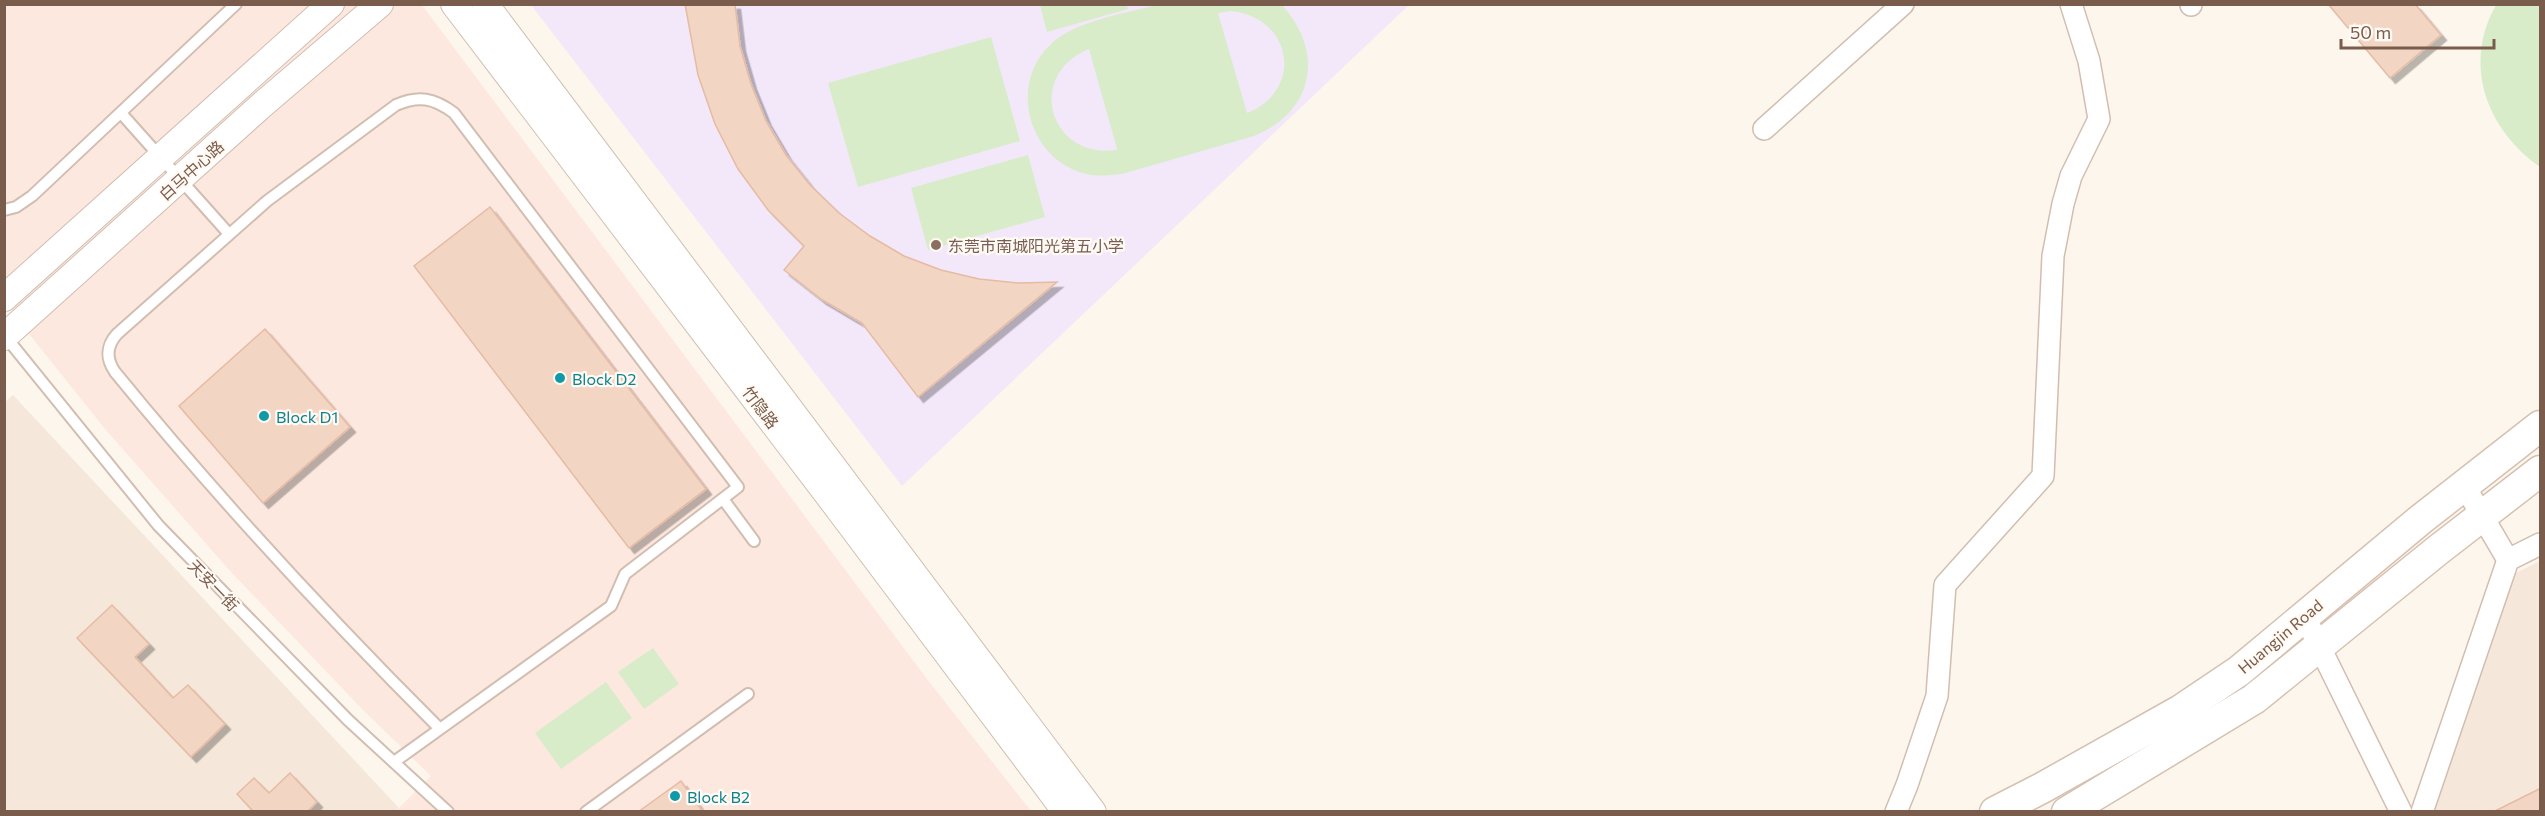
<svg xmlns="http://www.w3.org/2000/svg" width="2545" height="816" viewBox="0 0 2545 816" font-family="Commissioner,'Noto Sans SC',sans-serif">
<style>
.residential{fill:#f5e8da}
.commercial{fill:#fde8e0}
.education{fill:#f3e8fa}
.green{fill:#d8ecc9;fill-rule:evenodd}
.building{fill:#f3d5c3;stroke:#e6bba3;stroke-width:1.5;filter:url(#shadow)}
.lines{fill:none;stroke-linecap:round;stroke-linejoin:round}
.service-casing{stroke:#d1beb0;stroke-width:14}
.minor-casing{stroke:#d1beb0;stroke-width:24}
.tertiary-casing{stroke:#d1beb0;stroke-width:28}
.secondary-casing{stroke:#d6c0b0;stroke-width:33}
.service{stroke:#fff;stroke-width:10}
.minor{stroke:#fff;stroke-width:21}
.tertiary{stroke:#fff;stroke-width:26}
.secondary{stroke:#fff;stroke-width:30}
.education-dot{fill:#8d6e63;stroke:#fffaf3;stroke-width:2}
.culture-dot{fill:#0f9aa8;stroke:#fffaf3;stroke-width:2}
.labels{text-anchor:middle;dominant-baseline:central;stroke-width:4.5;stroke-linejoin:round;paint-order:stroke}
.street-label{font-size:16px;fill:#7a5c4d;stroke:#fffaf3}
.education-label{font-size:16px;fill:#785e54;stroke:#fffaf3;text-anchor:start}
.culture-label{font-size:16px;fill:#0d838f;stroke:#fffaf3;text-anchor:start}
</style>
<defs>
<filter id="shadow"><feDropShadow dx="5.5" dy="5.5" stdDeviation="0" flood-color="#0004"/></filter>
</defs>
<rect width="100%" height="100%" fill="#fdf6ec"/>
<g class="residential">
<path d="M13 395 399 808 396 811H5L4 403Z"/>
<path d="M2540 561V811L2422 812 2514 574Z"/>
</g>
<path class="commercial" d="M5 5H422L927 679 1031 811H396L431 776 363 710 231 572 105 429 5 304Z"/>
<path class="education" d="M531 5H1409L902 486Z"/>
<g class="green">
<path d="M1127 5 1128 9 1047 32 1040 5Z"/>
<path d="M1157 5H1282C1325 52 1314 112 1254 136L1122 174C1110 175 1098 177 1086 174 1029 160 1007 85 1051 44 1075 21 1126 13 1157 5ZM1231 11C1292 17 1305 90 1247 113L1218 13ZM1089 49 1117 149V150C1049 160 1025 75 1089 49Z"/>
<path d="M2496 5H2540V167C2487 130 2462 65 2496 5Z"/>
<path d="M991 37 1020 141 858 187 828 83Z"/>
<path d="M1028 155 1045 217 928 250 911 188Z"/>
<path d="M653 648 679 684 644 709 618 672Z"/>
<path d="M606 682 632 718 561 769 535 733Z"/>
</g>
<g class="building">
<path d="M685 4H735L740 46 751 84 766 121 786 155 810 185 839 213 870 236 904 256 941 270 979 279 1018 283 1057 282 918 397 862 323 821 299 784 270 804 246 768 210 738 169 715 124 698 75Z"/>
<path d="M2328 4H2415L2441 35 2390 78Z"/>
<path d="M490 207 706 489 629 548 414 266Z"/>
<path d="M265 329 350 427 263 503 179 406Z"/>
<path d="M112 605 149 644 135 657 173 698 188 685 225 724 191 757 77 638Z"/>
<path d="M290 773 317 802 307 812H250L252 810 237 794 254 778 269 793Z"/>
<path d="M681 781 703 812H638Z"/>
<path d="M2541 788V812H2493Z"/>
</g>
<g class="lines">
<defs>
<g id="service">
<path d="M121 113 229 234"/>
<path d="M4 210 16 207 32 196 236 4"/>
<path d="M5 336 158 525 348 720 448 812"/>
<path d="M723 499 754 541"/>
<path d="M394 762 611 606 625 574 738 487 454 113C434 98 419 95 396 105L267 201 117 334C106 346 106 359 115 372 217 497 326 615 440 729"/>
<path d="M586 812 748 694"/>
</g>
<g id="minor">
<path d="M2191 4V5"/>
<path d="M1764 129 1903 4"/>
<path d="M2464 485 2508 560"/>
<path d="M2304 615 2401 812"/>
<path d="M1896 812 1907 785 1937 696 1945 585 2043 476 2053 256 2063 204 2071 176 2099 119 2089 61 2071 4"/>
<path d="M2422 812 2508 560 2540 544"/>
</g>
<g id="tertiary">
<path d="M454 4 837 507 1066 812"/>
<path d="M485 4 1093 812"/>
<path d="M4 298 331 4"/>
<path d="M4 337 263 104 380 4"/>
</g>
<g id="secondary">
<path d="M1995 812 2042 788 2181 710 2239 671 2420 520 2540 426"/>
<path d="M2067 812 2254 699 2438 550 2540 471"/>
</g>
</defs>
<use href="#service" class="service-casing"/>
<use href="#minor" class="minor-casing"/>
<use href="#tertiary" class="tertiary-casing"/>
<use href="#secondary" class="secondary-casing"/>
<use href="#service" class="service"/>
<use href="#minor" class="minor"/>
<use href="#tertiary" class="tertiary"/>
<use href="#secondary" class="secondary"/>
</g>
<circle class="education-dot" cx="936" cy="245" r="6"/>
<g class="culture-dot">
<circle cx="560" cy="378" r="6"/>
<circle cx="264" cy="416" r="6"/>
<circle cx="675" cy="796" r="6"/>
</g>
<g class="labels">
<g class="street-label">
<text transform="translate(191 170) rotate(-42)">白马中心路</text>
<text transform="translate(761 407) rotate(53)">竹隐路</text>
<text transform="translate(214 585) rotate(46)">天安一街</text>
<text transform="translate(2280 636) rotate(-40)">Huangjin Road</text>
</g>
<g class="education-label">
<text x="948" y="245">东莞市南城阳光第五小学</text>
</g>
<g class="culture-label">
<text x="572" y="378">Block D2</text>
<text x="276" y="416">Block D1</text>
<text x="687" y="796">Block B2</text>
</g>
</g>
<rect width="2545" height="816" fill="none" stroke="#7a5c4d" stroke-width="12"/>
<path d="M2341 39v9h153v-9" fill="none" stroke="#7a5c4d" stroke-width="3"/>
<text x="2350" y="39" font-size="18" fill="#7a5c4d" stroke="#fffaf3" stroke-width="4.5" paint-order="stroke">50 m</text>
</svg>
